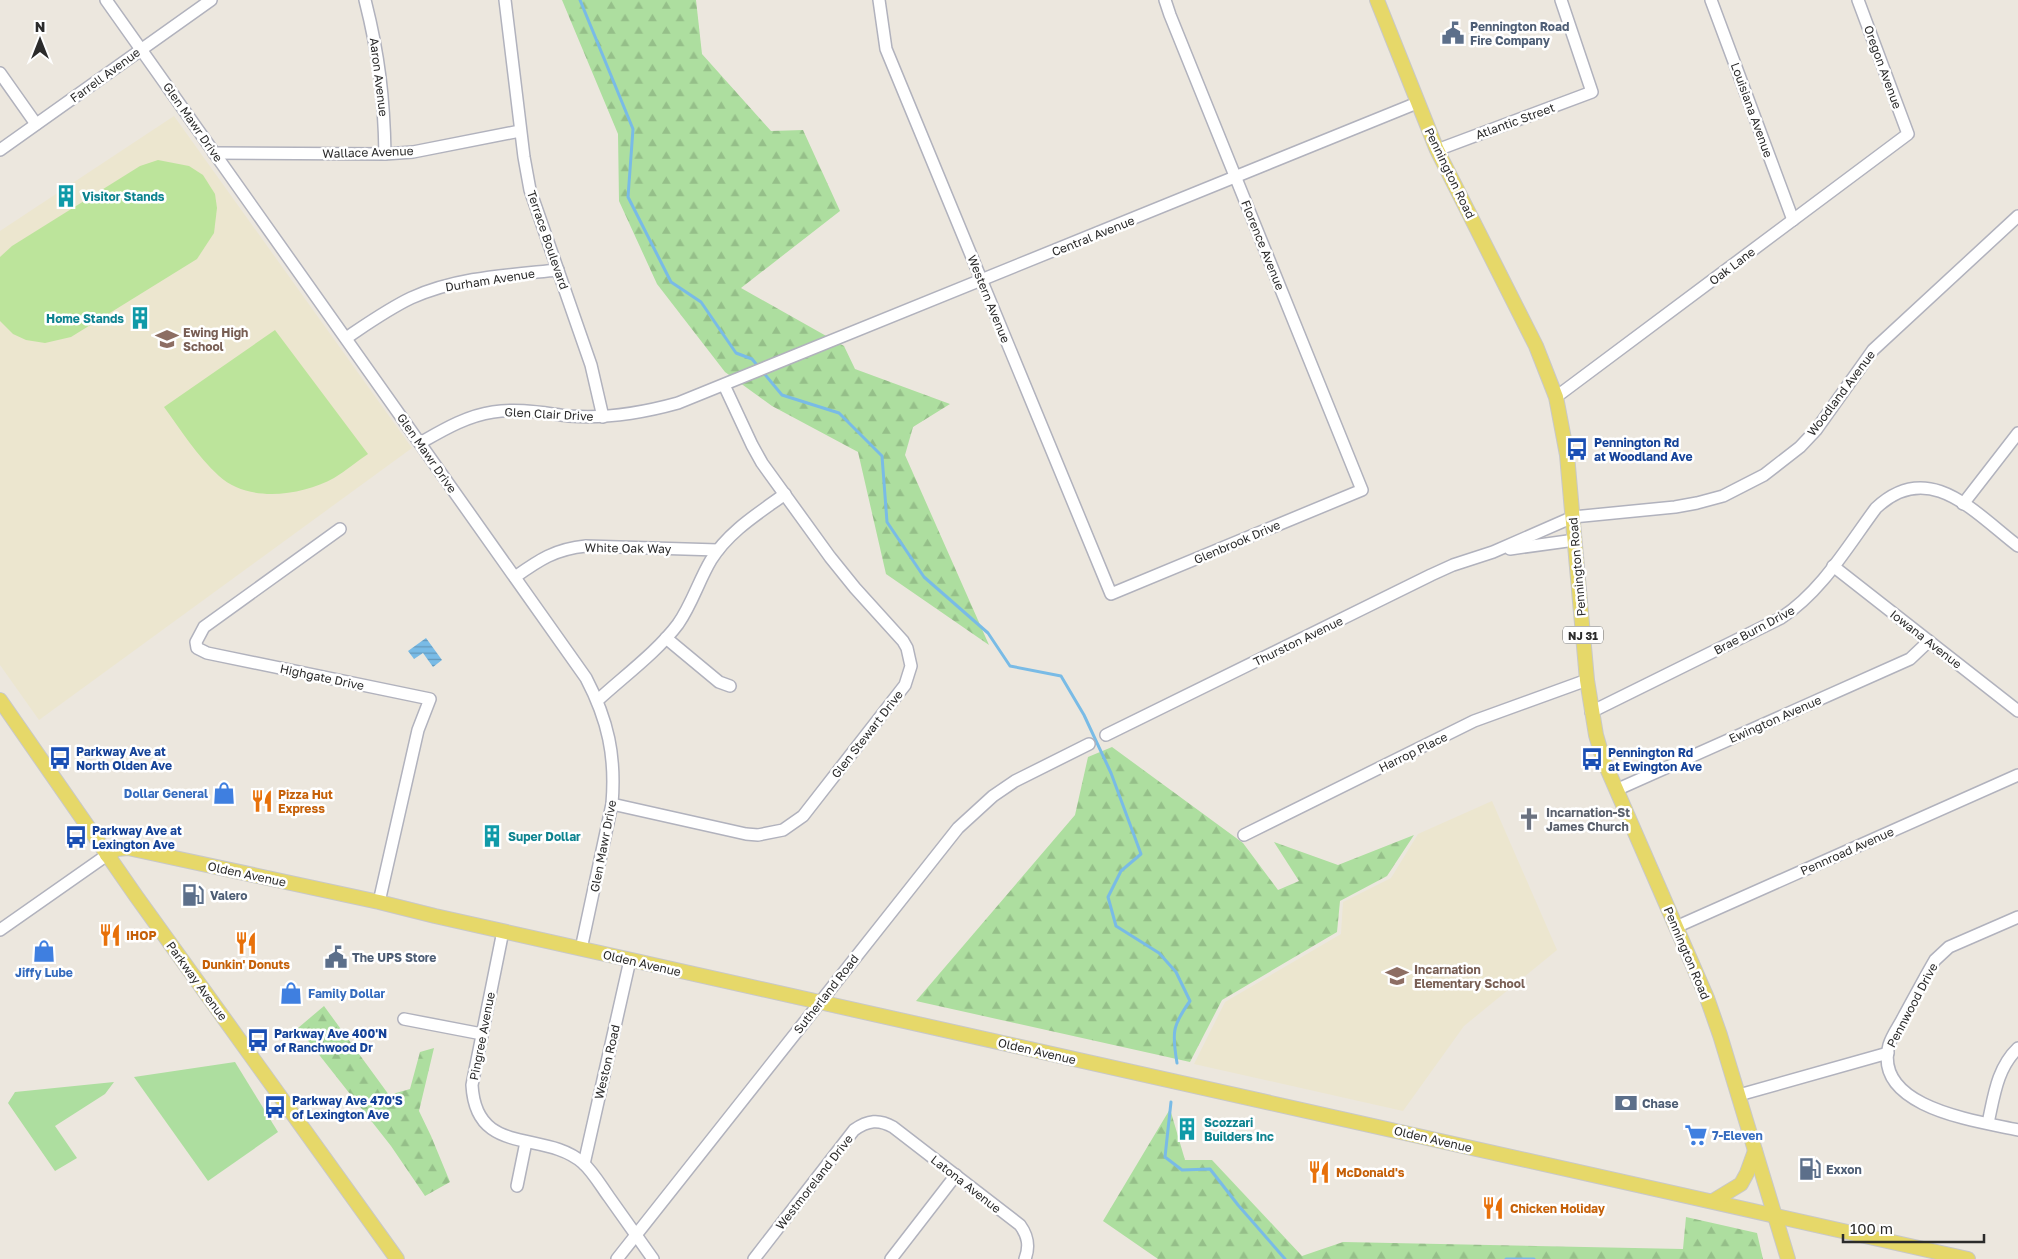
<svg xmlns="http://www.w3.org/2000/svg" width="2018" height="1259" viewBox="0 0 2018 1259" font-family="'Golos Text',sans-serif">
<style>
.education{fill:#ece6cf}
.grass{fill:#adde9f}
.forest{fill:url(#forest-firs)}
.pitch{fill:#bce49b}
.water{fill:url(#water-rules)}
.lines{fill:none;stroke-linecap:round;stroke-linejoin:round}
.stream{stroke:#79bbe6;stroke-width:3}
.minor-casing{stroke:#b1b2bd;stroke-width:14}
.major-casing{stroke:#c8c8c8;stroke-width:16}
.minor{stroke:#fff;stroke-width:11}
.major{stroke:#e6d869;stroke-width:14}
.labels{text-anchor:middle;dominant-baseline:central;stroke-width:5;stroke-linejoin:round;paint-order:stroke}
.shield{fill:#fff;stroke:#6b6b6b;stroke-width:1}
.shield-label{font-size:11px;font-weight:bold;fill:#2b2b2b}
.service-label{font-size:12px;font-weight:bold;fill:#4e5e75;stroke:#fff;text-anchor:start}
.street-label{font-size:12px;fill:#2b2b2b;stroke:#fff}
.culture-label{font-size:12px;font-weight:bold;fill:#0d838f;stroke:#fff;text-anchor:start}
.education-label{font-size:12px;font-weight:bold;fill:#785e54;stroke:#fff;text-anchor:start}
.transit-label{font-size:12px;font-weight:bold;fill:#164399;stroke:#fff;text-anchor:start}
.shop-label{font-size:12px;font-weight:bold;fill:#366cbe;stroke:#fff;text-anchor:start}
.food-label{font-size:12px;font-weight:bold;fill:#c56008;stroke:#fff;text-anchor:start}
.worship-label{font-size:12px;font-weight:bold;fill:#5b616d;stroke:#fff;text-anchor:start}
</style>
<defs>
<pattern id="forest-firs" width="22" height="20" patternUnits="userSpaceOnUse" patternTransform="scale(1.25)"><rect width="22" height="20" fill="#adde9f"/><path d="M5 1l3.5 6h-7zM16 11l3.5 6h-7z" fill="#95bf89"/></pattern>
<pattern id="water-rules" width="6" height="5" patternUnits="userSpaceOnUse" patternTransform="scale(1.25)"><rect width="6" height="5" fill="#79bbe6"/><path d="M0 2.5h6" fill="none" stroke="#6398bb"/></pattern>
</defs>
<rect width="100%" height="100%" fill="#ece7de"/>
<g class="education">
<path d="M174 116 412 448 39 720 0 665V231Z"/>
<path d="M1492 801 1557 950 1464 1026 1403 1111 1194 1064 1225 1002 1341 934 1343 902 1391 878 1418 834Z"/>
</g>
<g class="grass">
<path d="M235 1062 278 1132 208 1181 134 1077Z"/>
<path d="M114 1082 105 1094 55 1126 77 1158 55 1171 8 1103 15 1092Z"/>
</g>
<g class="forest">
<path d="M562 0H696L702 54 771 131 803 130 840 211 741 288 844 346 855 369 950 404 913 427 905 455 989 645 886 574 858 452 772 406 725 372 657 284 619 201 618 134Z"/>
<path d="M1112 747 1243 843 1278 890 1299 881 1274 842 1338 865 1414 835 1387 876 1340 901 1337 932 1222 1000 1190 1062 916 1001 1075 815 1088 757Z"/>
<path d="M324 1006 389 1095 410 1089 420 1052 434 1048 419 1111 431 1136 450 1182 425 1196 391 1146 298 1028Z"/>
<path d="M1170 1109 1185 1160H1212L1302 1256 1343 1242 1683 1249 1686 1217 1757 1233 1763 1259H1158L1103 1221Z"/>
</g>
<g class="pitch">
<path d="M158 160 189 166 203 175 215 194 217 208 214 233 197 259 71 337 45 343 26 340 13 334 0 321V257L12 246 140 166Z"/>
<path d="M275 330 368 454C357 461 346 471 334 478 301 496 248 503 219 476 197 456 181 430 164 407Z"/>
</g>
<path class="water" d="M426 638 442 660 433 667 423 653 414 659 408 651Z"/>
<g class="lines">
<g class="stream">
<path d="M580 0 633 129 628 197 671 282 701 302 736 353 752 359 782 395 839 413 882 456 887 522 924 577 988 633 1010 666 1061 676 1084 715 1111 773 1141 854 1121 871 1108 897 1116 926 1159 953 1176 972 1190 1001C1172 1026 1172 1033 1177 1063"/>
<path d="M1171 1102 1165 1157 1182 1170 1210 1169 1238 1205 1285 1259"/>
<path d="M1506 1259H1534"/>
</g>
<defs>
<g id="minor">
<path d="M106 0 586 678C608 720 616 756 612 804L581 949"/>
<path d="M365 0C379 55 384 98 385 154"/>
<path d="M505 0 524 157 530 190 591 365 603 417"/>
<path d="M879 0 886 49 1111 594 1362 490 1170 15 1165 0"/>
<path d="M1711 0 1793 220"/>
<path d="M0 73 36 124"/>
<path d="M0 150 211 0"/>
<path d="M1437 150 1592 92 1561 0"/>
<path d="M214 153 385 154 413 152 520 131"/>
<path d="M346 338C367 324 388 309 411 298 457 277 509 275 558 270"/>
<path d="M1556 397 1908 134 1858 0"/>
<path d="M420 443C443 430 466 416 493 412 519 408 543 413 569 416 606 419 642 413 678 403L1417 103"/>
<path d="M1963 504 2018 433"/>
<path d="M340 529 204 627 196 642 197 648 207 653 430 699 418 730 379 902"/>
<path d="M1510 549 1575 540"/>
<path d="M1833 566 2018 711"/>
<path d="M515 577C539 560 555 549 586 546L718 550"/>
<path d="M666 638 719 682 730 686"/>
<path d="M598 700C623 677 658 651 678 624 692 604 699 580 711 560 729 531 759 513 785 494"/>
<path d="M1591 712 1781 618C1822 591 1847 547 1876 508 1929 458 1975 513 2018 546"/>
<path d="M1106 735 1431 575 1453 565 1493 552 1573 517 1675 507 1697 503 1723 496 1764 475 1800 447 1816 430 1873 350 2018 216"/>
<path d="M1616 790 1910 659 1929 641"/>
<path d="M612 804 746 834 758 835 783 830 803 816 905 685 911 666 907 648 903 641 855 588 830 557 762 463 752 445 724 385"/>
<path d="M1244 835 1474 721 1587 680"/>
<path d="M2018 917 1949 947 1935 960C1924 979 1914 998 1903 1018 1899 1026 1892 1035 1889 1045 1872 1108 1978 1121 2018 1130"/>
<path d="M1676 927 2018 775"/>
<path d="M0 930 107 855"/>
<path d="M503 931 472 1085C476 1158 544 1129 583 1163 593 1172 601 1186 609 1197 623 1217 638 1238 653 1259"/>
<path d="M404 1019 482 1034"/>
<path d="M1739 1095 1888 1053"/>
<path d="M1988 1123C1994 1096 1997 1068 2018 1048"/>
<path d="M584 1164 630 960"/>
<path d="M517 1186 526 1142"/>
<path d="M617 1259 958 828 993 796 1015 781 1089 744"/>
<path d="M754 1259 854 1130C868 1120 879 1119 893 1127L1020 1225C1028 1236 1030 1246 1025 1259"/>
<path d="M891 1259 956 1175"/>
</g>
<g id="major">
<path d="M1377 0 1437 150 1536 346 1556 397 1567 455 1587 680 1596 735 1603 759 1707 998 1720 1035 1788 1259"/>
<path d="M0 700 136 896 397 1259"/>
<path d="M107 855 117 849 128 848 379 902 435 916 1968 1259"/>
<path d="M1713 1201 1741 1184 1747 1173 1755 1151"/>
</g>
</defs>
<use href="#minor" class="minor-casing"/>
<use href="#major" class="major-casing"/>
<use href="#minor" class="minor"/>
<use href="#major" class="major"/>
</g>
<defs>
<symbol id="civic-bare" viewBox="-9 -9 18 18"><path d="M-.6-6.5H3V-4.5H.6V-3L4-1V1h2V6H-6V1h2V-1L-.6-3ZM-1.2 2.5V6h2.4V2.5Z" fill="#5c6f8a" stroke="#fff" stroke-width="2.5" paint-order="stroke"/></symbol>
<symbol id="building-bare" viewBox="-9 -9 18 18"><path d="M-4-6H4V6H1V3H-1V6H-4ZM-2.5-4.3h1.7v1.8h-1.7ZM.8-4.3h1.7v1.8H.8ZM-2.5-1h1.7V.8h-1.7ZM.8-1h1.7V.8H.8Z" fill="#0f9aa8" stroke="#fff" stroke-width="2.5" paint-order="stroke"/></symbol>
<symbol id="school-bare" viewBox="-9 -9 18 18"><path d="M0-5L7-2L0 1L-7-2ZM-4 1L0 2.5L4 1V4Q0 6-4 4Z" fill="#8d6e63" stroke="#fff" stroke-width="2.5" paint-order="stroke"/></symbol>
<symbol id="bus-bare" viewBox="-9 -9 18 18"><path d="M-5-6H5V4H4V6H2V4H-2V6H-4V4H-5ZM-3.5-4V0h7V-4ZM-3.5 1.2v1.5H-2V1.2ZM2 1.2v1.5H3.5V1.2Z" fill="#1a4fb4" stroke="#fff" stroke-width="2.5" paint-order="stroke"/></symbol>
<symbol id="shop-bare" viewBox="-9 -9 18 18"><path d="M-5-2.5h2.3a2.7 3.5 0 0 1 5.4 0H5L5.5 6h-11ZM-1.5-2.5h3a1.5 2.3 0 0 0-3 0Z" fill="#3f7fe0" stroke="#fff" stroke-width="2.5" paint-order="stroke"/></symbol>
<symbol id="restaurant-bare" viewBox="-9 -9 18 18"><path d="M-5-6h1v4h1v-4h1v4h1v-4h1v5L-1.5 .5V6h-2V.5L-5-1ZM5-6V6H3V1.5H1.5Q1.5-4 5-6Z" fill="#e8710a" stroke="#fff" stroke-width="2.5" paint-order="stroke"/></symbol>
<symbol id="church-bare" viewBox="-9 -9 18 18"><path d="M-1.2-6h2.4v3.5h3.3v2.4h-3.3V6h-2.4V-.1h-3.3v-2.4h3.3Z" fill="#6b7280" stroke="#fff" stroke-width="2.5" paint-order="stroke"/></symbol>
<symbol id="fuel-bare" viewBox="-9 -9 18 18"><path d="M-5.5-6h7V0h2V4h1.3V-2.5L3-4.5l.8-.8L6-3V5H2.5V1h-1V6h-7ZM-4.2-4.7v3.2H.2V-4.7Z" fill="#5c6f8a" stroke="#fff" stroke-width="2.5" paint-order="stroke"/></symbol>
<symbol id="bank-bare" viewBox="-9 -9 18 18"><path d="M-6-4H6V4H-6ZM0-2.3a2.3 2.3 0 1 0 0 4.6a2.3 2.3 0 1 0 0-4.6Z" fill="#5c6f8a" stroke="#fff" stroke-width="2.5" paint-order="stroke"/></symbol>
<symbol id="supermarket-bare" viewBox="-9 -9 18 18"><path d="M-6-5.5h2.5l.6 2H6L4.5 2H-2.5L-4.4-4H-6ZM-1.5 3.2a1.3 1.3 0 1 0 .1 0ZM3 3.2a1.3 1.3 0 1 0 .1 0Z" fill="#3f7fe0" stroke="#fff" stroke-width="2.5" paint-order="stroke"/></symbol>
</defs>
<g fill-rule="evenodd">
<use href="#civic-bare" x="1437" y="17" width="32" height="32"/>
<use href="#building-bare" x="50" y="180" width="32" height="32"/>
<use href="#building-bare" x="124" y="302" width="32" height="32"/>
<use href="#school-bare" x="151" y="323" width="32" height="32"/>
<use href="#bus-bare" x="1561" y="433" width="32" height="32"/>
<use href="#bus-bare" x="44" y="742" width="32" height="32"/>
<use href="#bus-bare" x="1576" y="743" width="32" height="32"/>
<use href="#shop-bare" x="208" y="777" width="32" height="32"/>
<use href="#restaurant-bare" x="246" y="785" width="32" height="32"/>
<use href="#church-bare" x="1513" y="803" width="32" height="32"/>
<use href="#building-bare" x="476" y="820" width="32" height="32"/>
<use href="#bus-bare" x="60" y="821" width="32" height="32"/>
<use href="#fuel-bare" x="177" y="879" width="32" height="32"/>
<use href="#restaurant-bare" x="94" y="919" width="32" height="32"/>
<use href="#restaurant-bare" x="230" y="927" width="32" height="32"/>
<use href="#shop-bare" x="28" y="935" width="32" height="32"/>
<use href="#civic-bare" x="320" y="941" width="32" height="32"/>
<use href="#school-bare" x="1381" y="960" width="32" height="32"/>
<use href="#shop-bare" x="275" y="977" width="32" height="32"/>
<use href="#bus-bare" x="242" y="1024" width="32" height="32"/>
<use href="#bank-bare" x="1610" y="1087" width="32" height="32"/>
<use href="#bus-bare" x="259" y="1091" width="32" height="32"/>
<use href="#building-bare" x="1171" y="1113" width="32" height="32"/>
<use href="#supermarket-bare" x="1680" y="1119" width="32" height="32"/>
<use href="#fuel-bare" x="1794" y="1153" width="32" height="32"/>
<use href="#restaurant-bare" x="1303" y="1156" width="32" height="32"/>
<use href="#restaurant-bare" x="1477" y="1192" width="32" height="32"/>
</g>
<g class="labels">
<rect class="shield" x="1563" y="626.5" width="40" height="17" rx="4"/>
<g class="shield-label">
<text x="1583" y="635">NJ 31</text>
</g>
<g class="service-label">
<text x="1470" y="26">Pennington Road<tspan x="1470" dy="14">Fire Company</tspan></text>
<text x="210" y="895">Valero</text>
<text x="352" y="957">The UPS Store</text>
<text x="1642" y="1103">Chase</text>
<text x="1826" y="1169">Exxon</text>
</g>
<g class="street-label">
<text transform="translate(1883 67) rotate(70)">Oregon Avenue</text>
<text transform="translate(105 75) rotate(-36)">Farrell Avenue</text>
<text transform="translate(379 77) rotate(83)">Aaron Avenue</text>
<text transform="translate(1752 110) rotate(70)">Louisiana Avenue</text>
<text transform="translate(1515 121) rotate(-20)">Atlantic Street</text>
<text transform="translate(193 122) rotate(55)">Glen Mawr Drive</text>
<text transform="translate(368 152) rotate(-2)">Wallace Avenue</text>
<text transform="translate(1450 173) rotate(64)">Pennington Road</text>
<text transform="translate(1093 236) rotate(-22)">Central Avenue</text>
<text transform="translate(548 240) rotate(71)">Terrace Boulevard</text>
<text transform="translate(1263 245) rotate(68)">Florence Avenue</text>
<text transform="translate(1732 266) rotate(-37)">Oak Lane</text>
<text transform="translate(490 280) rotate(-9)">Durham Avenue</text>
<text transform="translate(989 299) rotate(68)">Western Avenue</text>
<text transform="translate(1841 393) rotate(-53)">Woodland Avenue</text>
<text transform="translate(549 414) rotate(3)">Glen Clair Drive</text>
<text transform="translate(427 453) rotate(55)">Glen Mawr Drive</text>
<text transform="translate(1237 542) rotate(-23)">Glenbrook Drive</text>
<text transform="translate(628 548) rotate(1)">White Oak Way</text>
<text transform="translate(1577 567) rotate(-95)">Pennington Road</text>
<text transform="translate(1754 630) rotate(-28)">Brae Burn Drive</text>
<text transform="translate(1926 639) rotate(38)">Iowana Avenue</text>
<text transform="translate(1298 641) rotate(-26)">Thurston Avenue</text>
<text transform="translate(322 677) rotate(12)">Highgate Drive</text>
<text transform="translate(1775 719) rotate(-24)">Ewington Avenue</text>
<text transform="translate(867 734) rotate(-52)">Glen Stewart Drive</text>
<text transform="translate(1413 752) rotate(-26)">Harrop Place</text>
<text transform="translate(603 846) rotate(-79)">Glen Mawr Drive</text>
<text transform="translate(1847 851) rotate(-24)">Pennroad Avenue</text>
<text transform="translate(247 874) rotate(12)">Olden Avenue</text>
<text transform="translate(1687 953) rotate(67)">Pennington Road</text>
<text transform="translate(642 963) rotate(13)">Olden Avenue</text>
<text transform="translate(197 981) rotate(54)">Parkway Avenue</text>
<text transform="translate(826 994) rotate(-52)">Sutherland Road</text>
<text transform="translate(1912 1005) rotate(-62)">Pennwood Drive</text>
<text transform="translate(482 1036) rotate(-79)">Pingree Avenue</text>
<text transform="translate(1037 1051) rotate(13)">Olden Avenue</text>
<text transform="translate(607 1062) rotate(-77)">Weston Road</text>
<text transform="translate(1433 1139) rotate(13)">Olden Avenue</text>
<text transform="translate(814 1182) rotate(-52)">Westmoreland Drive</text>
<text transform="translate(966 1184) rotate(38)">Latona Avenue</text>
</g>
<g class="culture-label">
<text x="82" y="196">Visitor Stands</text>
<text x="124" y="318" text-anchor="end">Home Stands</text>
<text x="508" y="836">Super Dollar</text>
<text x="1204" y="1122">Scozzari<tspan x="1204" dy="14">Builders Inc</tspan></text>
</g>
<g class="education-label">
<text x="183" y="332">Ewing High<tspan x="183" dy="14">School</tspan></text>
<text x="1414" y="969">Incarnation<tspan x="1414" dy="14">Elementary School</tspan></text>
</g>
<g class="transit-label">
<text x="1594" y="442">Pennington Rd<tspan x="1594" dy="14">at Woodland Ave</tspan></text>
<text x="76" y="751">Parkway Ave at<tspan x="76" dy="14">North Olden Ave</tspan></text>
<text x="1608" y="752">Pennington Rd<tspan x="1608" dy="14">at Ewington Ave</tspan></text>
<text x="92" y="830">Parkway Ave at<tspan x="92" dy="14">Lexington Ave</tspan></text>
<text x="274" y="1033">Parkway Ave 400'N<tspan x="274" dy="14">of Ranchwood Dr</tspan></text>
<text x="292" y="1100">Parkway Ave 470'S<tspan x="292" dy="14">of Lexington Ave</tspan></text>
</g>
<g class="shop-label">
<text x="208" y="793" text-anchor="end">Dollar General</text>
<text x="44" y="972" text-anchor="middle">Jiffy Lube</text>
<text x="308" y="993">Family Dollar</text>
<text x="1712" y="1135">7-Eleven</text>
</g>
<g class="food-label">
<text x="278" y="794">Pizza Hut<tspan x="278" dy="14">Express</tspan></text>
<text x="126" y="935">IHOP</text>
<text x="246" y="964" text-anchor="middle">Dunkin' Donuts</text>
<text x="1336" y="1172">McDonald's</text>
<text x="1510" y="1208">Chicken Holiday</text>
</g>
<g class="worship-label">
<text x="1546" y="812">Incarnation-St<tspan x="1546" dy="14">James Church</tspan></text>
</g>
</g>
<g transform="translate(40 40)" stroke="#ffffff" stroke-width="4" paint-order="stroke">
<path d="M0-4L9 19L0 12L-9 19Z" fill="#2b2b2b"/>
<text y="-8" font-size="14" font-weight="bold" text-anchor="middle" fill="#2b2b2b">N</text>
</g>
<path d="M1843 1234v8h141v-8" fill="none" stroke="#2b2b2b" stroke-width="2.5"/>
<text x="1850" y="1234" font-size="15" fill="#2b2b2b" stroke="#ffffff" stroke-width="4" paint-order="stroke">100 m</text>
</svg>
